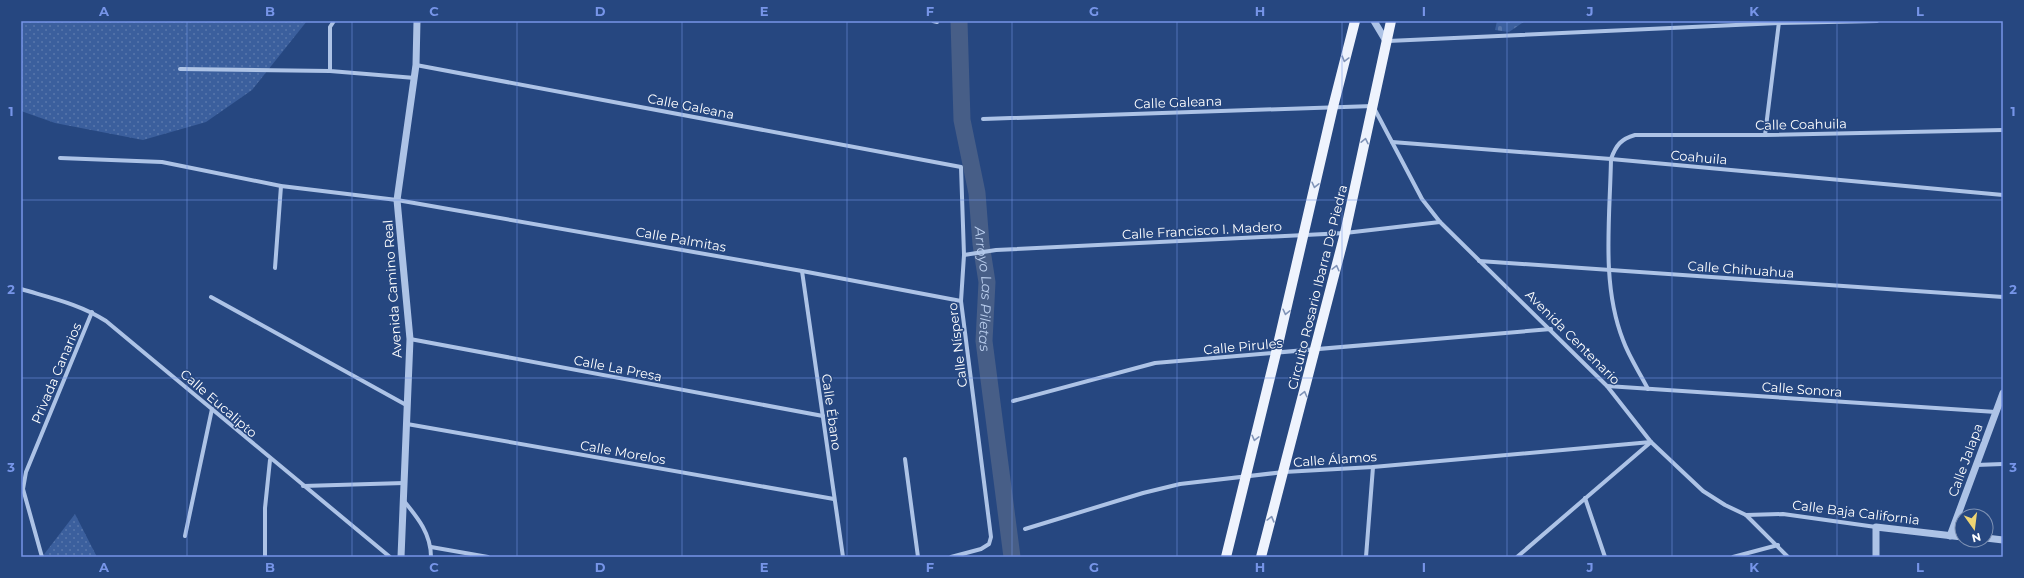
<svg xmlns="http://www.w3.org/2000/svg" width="2024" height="578" viewBox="0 0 2024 578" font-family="Montserrat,sans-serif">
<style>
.grass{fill:url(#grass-dots)}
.cemetery{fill:url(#cemetery-stones)}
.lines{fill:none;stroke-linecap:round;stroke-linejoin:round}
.canal{stroke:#475e87;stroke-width:17}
.minor{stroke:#adc3e6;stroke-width:4}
.tertiary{stroke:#adc3e6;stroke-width:7}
.primary{stroke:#eef3fd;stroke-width:10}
.oneway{stroke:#8094b8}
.grid{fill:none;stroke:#7795e8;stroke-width:1;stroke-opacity:0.55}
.labels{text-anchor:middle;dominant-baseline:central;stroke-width:3;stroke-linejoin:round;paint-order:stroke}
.street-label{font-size:13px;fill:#fff;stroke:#264780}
.water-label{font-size:14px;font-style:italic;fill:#b9cded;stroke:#264780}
.neatline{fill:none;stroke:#7795e8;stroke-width:1.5}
.grid-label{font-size:13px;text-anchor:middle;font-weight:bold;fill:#7795e8}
</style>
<defs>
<pattern id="grass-dots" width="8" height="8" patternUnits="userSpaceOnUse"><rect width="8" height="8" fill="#3b5f9d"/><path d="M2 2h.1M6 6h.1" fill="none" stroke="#5877ac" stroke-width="1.8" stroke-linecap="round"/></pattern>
<pattern id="cemetery-stones" width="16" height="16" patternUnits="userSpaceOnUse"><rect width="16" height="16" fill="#3b5f9d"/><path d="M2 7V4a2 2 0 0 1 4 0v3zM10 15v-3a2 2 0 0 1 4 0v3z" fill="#5877ac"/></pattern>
</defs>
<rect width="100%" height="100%" fill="#264780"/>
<g class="grass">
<path d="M21 21H307L252 90 206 122 143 140 55 123 21 111Z"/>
<path d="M75 514 97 557H42Z"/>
</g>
<path class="cemetery" d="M1497 21H1525L1509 32 1495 30Z"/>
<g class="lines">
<path class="canal" id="s1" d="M959 21 962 120 977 193 981 244 987 282 984 341 1012 557"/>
<g class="minor">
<path d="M334 21 330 27V71L415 78"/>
<path d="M933 21 937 22"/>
<path d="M1388 41 1779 23 1877 21"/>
<path d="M416 65 961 167 964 255 961 301 991 537 989 544 981 549 951 557"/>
<path d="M180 69 330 71"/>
<path d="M983 119 1373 106 1422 199 1440 222 1607 386 1651 442 1703 491 1725 505 1746 515 1788 557"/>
<path d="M1765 135 1779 22"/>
<path d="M1392 142 1611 159 2003 195"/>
<path d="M60 158 162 162 281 186 397 200 802 271 961 301"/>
<path d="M964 255 996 250 1345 233 1440 222"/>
<path d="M1479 261 2003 297"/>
<path d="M275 268 281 186"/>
<path d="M802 271 843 557"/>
<path d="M21 289C51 298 80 304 106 321 201 399 295 479 390 557"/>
<path d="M211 297 408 406"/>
<path d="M410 339 823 416"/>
<path d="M1607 386 1996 412"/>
<path d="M1648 389C1640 373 1629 357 1623 340 1601 284 1610 218 1611 159 1616 145 1621 139 1635 135H1765L2003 130"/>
<path d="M1013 401 1155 363 1551 329"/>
<path d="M407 424 834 499"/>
<path d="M905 459 918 557"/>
<path d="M1976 465 2003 464"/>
<path d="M303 486 404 483"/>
<path d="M1585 498 1605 557"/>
<path d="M404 501C418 518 431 534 431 557"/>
<path d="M1746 515 1783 514 1876 527"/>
<path d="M1025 529 1143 493 1180 484 1284 472 1373 467 1651 442"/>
<path d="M185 536 212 409"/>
<path d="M431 547 488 557"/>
<path d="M42 557 23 489 26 472 92 312"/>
<path d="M265 557V508L270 460"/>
<path d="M1366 557 1373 467"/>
<path d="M1517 557 1651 442"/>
<path d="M1733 557 1778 545"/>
</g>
<g class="tertiary">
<path d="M1374 21 1386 41"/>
<path d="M1950 536 2003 393"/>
<path d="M1986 538 2003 540"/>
<path d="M401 557 410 339 397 200 416 65 417 21"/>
<path d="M1876 557V527L1962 537"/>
</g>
<g class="primary">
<path d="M1226 557 1276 353 1333 107 1355 21"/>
<path d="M1261 557 1345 233 1391 21"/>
</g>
</g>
<defs><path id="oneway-chevron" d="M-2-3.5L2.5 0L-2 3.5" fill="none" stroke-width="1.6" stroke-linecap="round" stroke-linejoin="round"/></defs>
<g class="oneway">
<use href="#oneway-chevron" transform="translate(1345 59) rotate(105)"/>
<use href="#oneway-chevron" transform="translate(1365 141) rotate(-78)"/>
<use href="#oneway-chevron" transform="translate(1315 185) rotate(103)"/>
<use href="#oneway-chevron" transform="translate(1336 268) rotate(-76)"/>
<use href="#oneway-chevron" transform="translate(1286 312) rotate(103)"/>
<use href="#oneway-chevron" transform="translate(1304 394) rotate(-76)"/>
<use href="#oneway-chevron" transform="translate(1255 438) rotate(104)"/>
<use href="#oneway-chevron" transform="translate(1271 519) rotate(-75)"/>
</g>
<path class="grid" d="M187 21V557M352 21V557M517 21V557M682 21V557M847 21V557M1012 21V557M1177 21V557M1342 21V557M1507 21V557M1672 21V557M1837 21V557M21 200H2003M21 378H2003"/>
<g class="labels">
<g class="street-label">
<text transform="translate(1178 102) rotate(-2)">Calle Galeana</text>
<text transform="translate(691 106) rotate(11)">Calle Galeana</text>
<text transform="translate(1801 124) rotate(-1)">Calle Coahuila</text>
<text transform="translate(1699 157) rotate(5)">Coahuila</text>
<text transform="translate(1202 230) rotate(-3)">Calle Francisco I. Madero</text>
<text transform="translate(681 239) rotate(10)">Calle Palmitas</text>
<text transform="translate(1741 269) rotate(4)">Calle Chihuahua</text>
<text transform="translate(1317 287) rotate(-76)">Circuito Rosario Ibarra De Piedra</text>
<text transform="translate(392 289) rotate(-94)">Avenida Camino Real</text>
<text transform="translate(1573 337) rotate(45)">Avenida Centenario</text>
<text transform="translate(957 345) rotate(-97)">Calle Níspero</text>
<text transform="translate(1243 346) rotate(-5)">Calle Pirules</text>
<text transform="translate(618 368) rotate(11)">Calle La Presa</text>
<text transform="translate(56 373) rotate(-67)">Privada Canarios</text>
<text transform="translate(1802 389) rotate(4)">Calle Sonora</text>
<text transform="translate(219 403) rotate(41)">Calle Eucalipto</text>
<text transform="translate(832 412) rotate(82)">Calle Ébano</text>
<text transform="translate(623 452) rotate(10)">Calle Morelos</text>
<text transform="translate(1335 459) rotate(-4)">Calle Álamos</text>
<text transform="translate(1965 460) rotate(-70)">Calle Jalapa</text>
<text transform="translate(1856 512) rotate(7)">Calle Baja California</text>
</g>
<g class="water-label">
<text stroke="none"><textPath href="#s1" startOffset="270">Arroyo Las Piletas</textPath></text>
</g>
</g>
<rect width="2024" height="578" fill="none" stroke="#264780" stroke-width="44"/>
<g transform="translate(1974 528) rotate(166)"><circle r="19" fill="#264780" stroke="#7d91b3"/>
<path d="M0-3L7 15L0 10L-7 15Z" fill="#eed473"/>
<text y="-6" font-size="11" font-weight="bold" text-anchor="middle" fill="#ffffff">N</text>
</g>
<rect x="22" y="22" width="1980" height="534" class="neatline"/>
<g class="grid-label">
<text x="104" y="16">A</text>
<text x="270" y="16">B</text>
<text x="434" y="16">C</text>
<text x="600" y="16">D</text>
<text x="764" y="16">E</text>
<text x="930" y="16">F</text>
<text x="1094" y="16">G</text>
<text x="1260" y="16">H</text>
<text x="1424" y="16">I</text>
<text x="1590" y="16">J</text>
<text x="1754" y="16">K</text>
<text x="1920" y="16">L</text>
<text x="11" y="116">1</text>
<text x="2013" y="116">1</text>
<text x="11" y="294">2</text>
<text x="2013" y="294">2</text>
<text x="11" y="472">3</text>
<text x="2013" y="472">3</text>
<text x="104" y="572">A</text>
<text x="270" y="572">B</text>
<text x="434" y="572">C</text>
<text x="600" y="572">D</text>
<text x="764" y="572">E</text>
<text x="930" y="572">F</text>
<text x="1094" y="572">G</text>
<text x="1260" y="572">H</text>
<text x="1424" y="572">I</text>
<text x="1590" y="572">J</text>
<text x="1754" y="572">K</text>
<text x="1920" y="572">L</text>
</g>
</svg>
